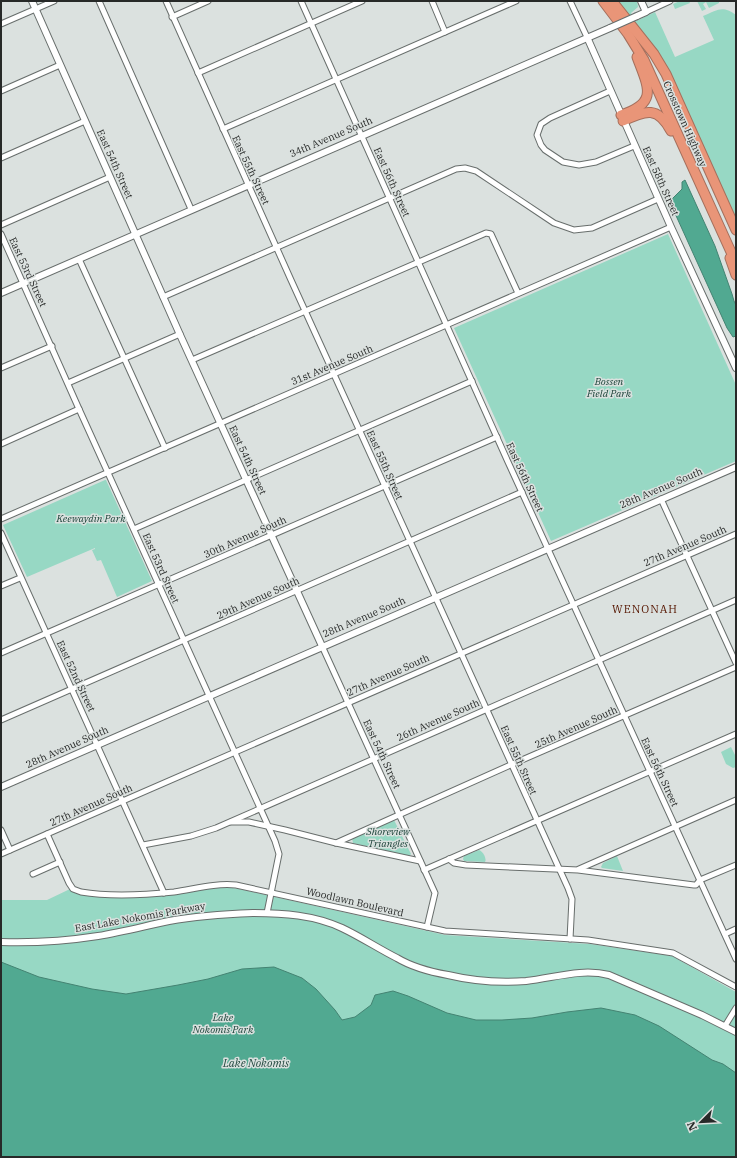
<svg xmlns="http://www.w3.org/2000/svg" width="737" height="1158" viewBox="0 0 737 1158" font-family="'IBM Plex Serif',serif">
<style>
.green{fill:#97d8c4}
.water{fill:#51a991;stroke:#448372}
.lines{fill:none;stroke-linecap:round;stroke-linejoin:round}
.minor-casing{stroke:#686e6c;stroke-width:7}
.tertiary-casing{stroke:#686e6c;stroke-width:8}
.motorway-casing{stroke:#a56f5c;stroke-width:11}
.minor{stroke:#fff;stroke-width:5}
.tertiary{stroke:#fff;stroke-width:6}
.motorway{stroke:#e99578;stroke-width:9}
.tertiary-bridge-casing{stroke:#686e6c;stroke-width:8;stroke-linecap:butt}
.tertiary-bridge{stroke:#fff;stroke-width:6}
.labels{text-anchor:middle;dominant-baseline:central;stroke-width:3;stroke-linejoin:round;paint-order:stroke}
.street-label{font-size:10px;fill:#272928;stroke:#dbe1df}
.park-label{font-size:10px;font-style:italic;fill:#1a4238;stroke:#dbe1df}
.neighbourhood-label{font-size:11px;letter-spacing:1px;fill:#561600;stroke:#dbe1df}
.water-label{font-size:11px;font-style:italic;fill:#21483e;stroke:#dbe1df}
</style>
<rect width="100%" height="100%" fill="#dbe1df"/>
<g class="green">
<path d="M618 1H637L638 7 631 13 636 21 655 12 675 57 714 40 703 16C718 10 722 5 736 15V219L673 83Z"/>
<path d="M680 1H689L690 3 675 9 673 4Z"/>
<path d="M697 1H719V3L709 8 706 2 703 4 706 9 702 11Z"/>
<path d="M668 234 736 385V461L551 541 454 328Z"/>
<path d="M105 480H106L152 581 117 597 101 560 97 561 92 550 95 549V548L27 577 3 525Z"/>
<path d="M731 747 736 757V767L733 768 726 764 721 752Z"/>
<path d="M394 820 411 854 409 856 353 843 352 838Z"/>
<path d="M479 850C483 851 487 859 485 862L464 861 463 859 464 856Z"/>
<path d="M617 856 623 871 602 868 601 867 603 863Z"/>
<path d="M226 887 239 889 445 935 590 944 672 956 736 992V1157H1V900H47L70 889 80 895 137 897 170 895 212 888Z"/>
</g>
<g class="water">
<path d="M685 180 715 246 732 294 734 301 736 305V336L733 337 727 328 673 209 671 200 682 189V182Z"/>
<path d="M1 962 39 977 92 989 126 994 178 985 208 979 242 969 274 967 302 978 316 989 335 1010 342 1020 355 1017 371 1005 375 995 393 991 408 996 447 1013 476 1020H502L532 1018 567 1012 601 1008 635 1015 659 1026 712 1060 723 1064 736 1073V1157H1Z"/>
</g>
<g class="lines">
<defs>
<g id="minor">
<path d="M99 1 191 209"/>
<path d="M166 1 291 280 568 888 572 899 570 939"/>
<path d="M301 1 508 462 736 959"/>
<path d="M432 1 445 32"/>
<path d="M570 1 587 37"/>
<path d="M646 12 670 1"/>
<path d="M172 17 208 1"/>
<path d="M1 24 54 1"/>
<path d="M198 73 362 1"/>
<path d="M1 91 60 65"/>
<path d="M610 91 550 118 541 124 537 135 541 145 545 150 563 162 579 165 596 162 634 146"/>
<path d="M223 129 516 1"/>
<path d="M1 158 85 121"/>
<path d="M1 225 110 177"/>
<path d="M1 234 79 409 275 841 279 854 267 913"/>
<path d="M79 259 165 448"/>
<path d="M163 297 456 169 465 168 476 171 554 223 574 230 592 228 658 199"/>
<path d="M192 360 486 233 491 234 518 293"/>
<path d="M1 368 52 346"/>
<path d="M68 383 180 334"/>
<path d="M1 444 79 409"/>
<path d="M661 499 736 663"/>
<path d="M1 519 671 227"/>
<path d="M134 529 472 381"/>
<path d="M1 533 164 893"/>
<path d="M1 586 20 578"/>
<path d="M322 646 435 893 427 927"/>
<path d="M1 653 497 437"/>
<path d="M1 720 522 492"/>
<path d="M231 822H249L285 830 336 843 420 861"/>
<path d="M1 830 10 850"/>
<path d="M47 834 69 883 73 889 81 892C111 897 144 895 174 892 195 889 214 883 236 885L445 931 588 940 673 953 736 987"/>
<path d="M336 843 515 763 736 667"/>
<path d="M143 845 191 836 216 828 736 600"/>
<path d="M1 854 736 534"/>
<path d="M449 859 454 863 466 865 578 870 694 885H696L700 880 736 865"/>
<path d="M579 869 736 800"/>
<path d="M424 870 736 734"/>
<path d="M33 874 60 862"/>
<path d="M725 934 736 929"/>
<path d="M725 1026 736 1008"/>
</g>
<g id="tertiary">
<path d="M32 1 181 337 322 646"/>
<path d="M637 16 646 12 641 1"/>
<path d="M587 37 671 227 736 368"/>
<path d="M1 293 610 28"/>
<path d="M1 787 736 467"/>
<path d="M1 942C33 943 66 941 98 936 122 932 145 926 169 921 196 916 225 914 253 913 283 913 314 915 342 928 361 937 379 949 397 958 412 967 431 972 448 975 473 981 499 983 526 981 554 978 581 968 609 975L702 1015 736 1032"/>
</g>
<g id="motorway">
<path d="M603 1 628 34 644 60 736 263"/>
<path d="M612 1 654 54 666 74 736 230"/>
<path d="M621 115C659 103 648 87 637 57"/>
<path d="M623 121C646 110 658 106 671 131"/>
<path d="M730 258 736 275"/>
</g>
</defs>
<use href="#minor" class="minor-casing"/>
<use href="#tertiary" class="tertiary-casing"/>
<use href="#motorway" class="motorway-casing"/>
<use href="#minor" class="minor"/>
<use href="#tertiary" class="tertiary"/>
<use href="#motorway" class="motorway"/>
<defs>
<path id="tertiary-bridge" d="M610 28 637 16"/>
</defs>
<use href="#tertiary-bridge" class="tertiary-bridge-casing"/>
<use href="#tertiary-bridge" class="tertiary-bridge"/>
</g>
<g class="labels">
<g class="street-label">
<text transform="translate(685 124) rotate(66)">Crosstown Highway</text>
<text transform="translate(331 137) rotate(-23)">34th Avenue South</text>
<text transform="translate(115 164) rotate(66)">East 54th Street</text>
<text transform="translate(251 170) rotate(65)">East 55th Street</text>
<text transform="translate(661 181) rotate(66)">East 58th Street</text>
<text transform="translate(392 182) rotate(66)">East 56th Street</text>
<text transform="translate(28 272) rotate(65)">East 53rd Street</text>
<text transform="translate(332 365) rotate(-23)">31st Avenue South</text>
<text transform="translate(248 460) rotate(65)">East 54th Street</text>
<text transform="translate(385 465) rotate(66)">East 55th Street</text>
<text transform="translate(525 477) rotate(65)">East 56th Street</text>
<text transform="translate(661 488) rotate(-23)">28th Avenue South</text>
<text transform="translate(245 537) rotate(-24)">30th Avenue South</text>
<text transform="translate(685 546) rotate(-23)">27th Avenue South</text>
<text transform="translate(161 568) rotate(66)">East 53rd Street</text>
<text transform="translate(258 598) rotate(-24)">29th Avenue South</text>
<text transform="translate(364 617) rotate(-23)">28th Avenue South</text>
<text transform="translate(388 675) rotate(-24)">27th Avenue South</text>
<text transform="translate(76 676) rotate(65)">East 52nd Street</text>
<text transform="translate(438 720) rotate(-24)">26th Avenue South</text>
<text transform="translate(576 727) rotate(-24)">25th Avenue South</text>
<text transform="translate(67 747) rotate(-24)">28th Avenue South</text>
<text transform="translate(382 754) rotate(65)">East 54th Street</text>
<text transform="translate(519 760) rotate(66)">East 55th Street</text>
<text transform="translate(660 772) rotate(65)">East 56th Street</text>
<text transform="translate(91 805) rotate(-24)">27th Avenue South</text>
<text transform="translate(355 902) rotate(13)">Woodlawn Boulevard</text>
<text transform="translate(140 917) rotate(-10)">East Lake Nokomis Parkway</text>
</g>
<g class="park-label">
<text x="609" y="381">Bossen<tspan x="609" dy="12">Field Park</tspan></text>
<text x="91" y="518">Keewaydin Park</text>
<text x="388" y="831">Shoreview<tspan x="388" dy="12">Triangles</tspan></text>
<text x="223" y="1017">Lake<tspan x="223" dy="12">Nokomis Park</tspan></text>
</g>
<g class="neighbourhood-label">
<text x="645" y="609">WENONAH</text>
</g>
<g class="water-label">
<text x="256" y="1063">Lake Nokomis</text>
</g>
</g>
<rect width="737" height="1158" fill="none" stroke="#272928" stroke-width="4"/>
<g transform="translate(701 1122) rotate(246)" stroke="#dbe1df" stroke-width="3" paint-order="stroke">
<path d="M0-3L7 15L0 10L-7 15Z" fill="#272928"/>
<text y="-6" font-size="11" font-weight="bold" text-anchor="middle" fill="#272928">N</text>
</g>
</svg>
